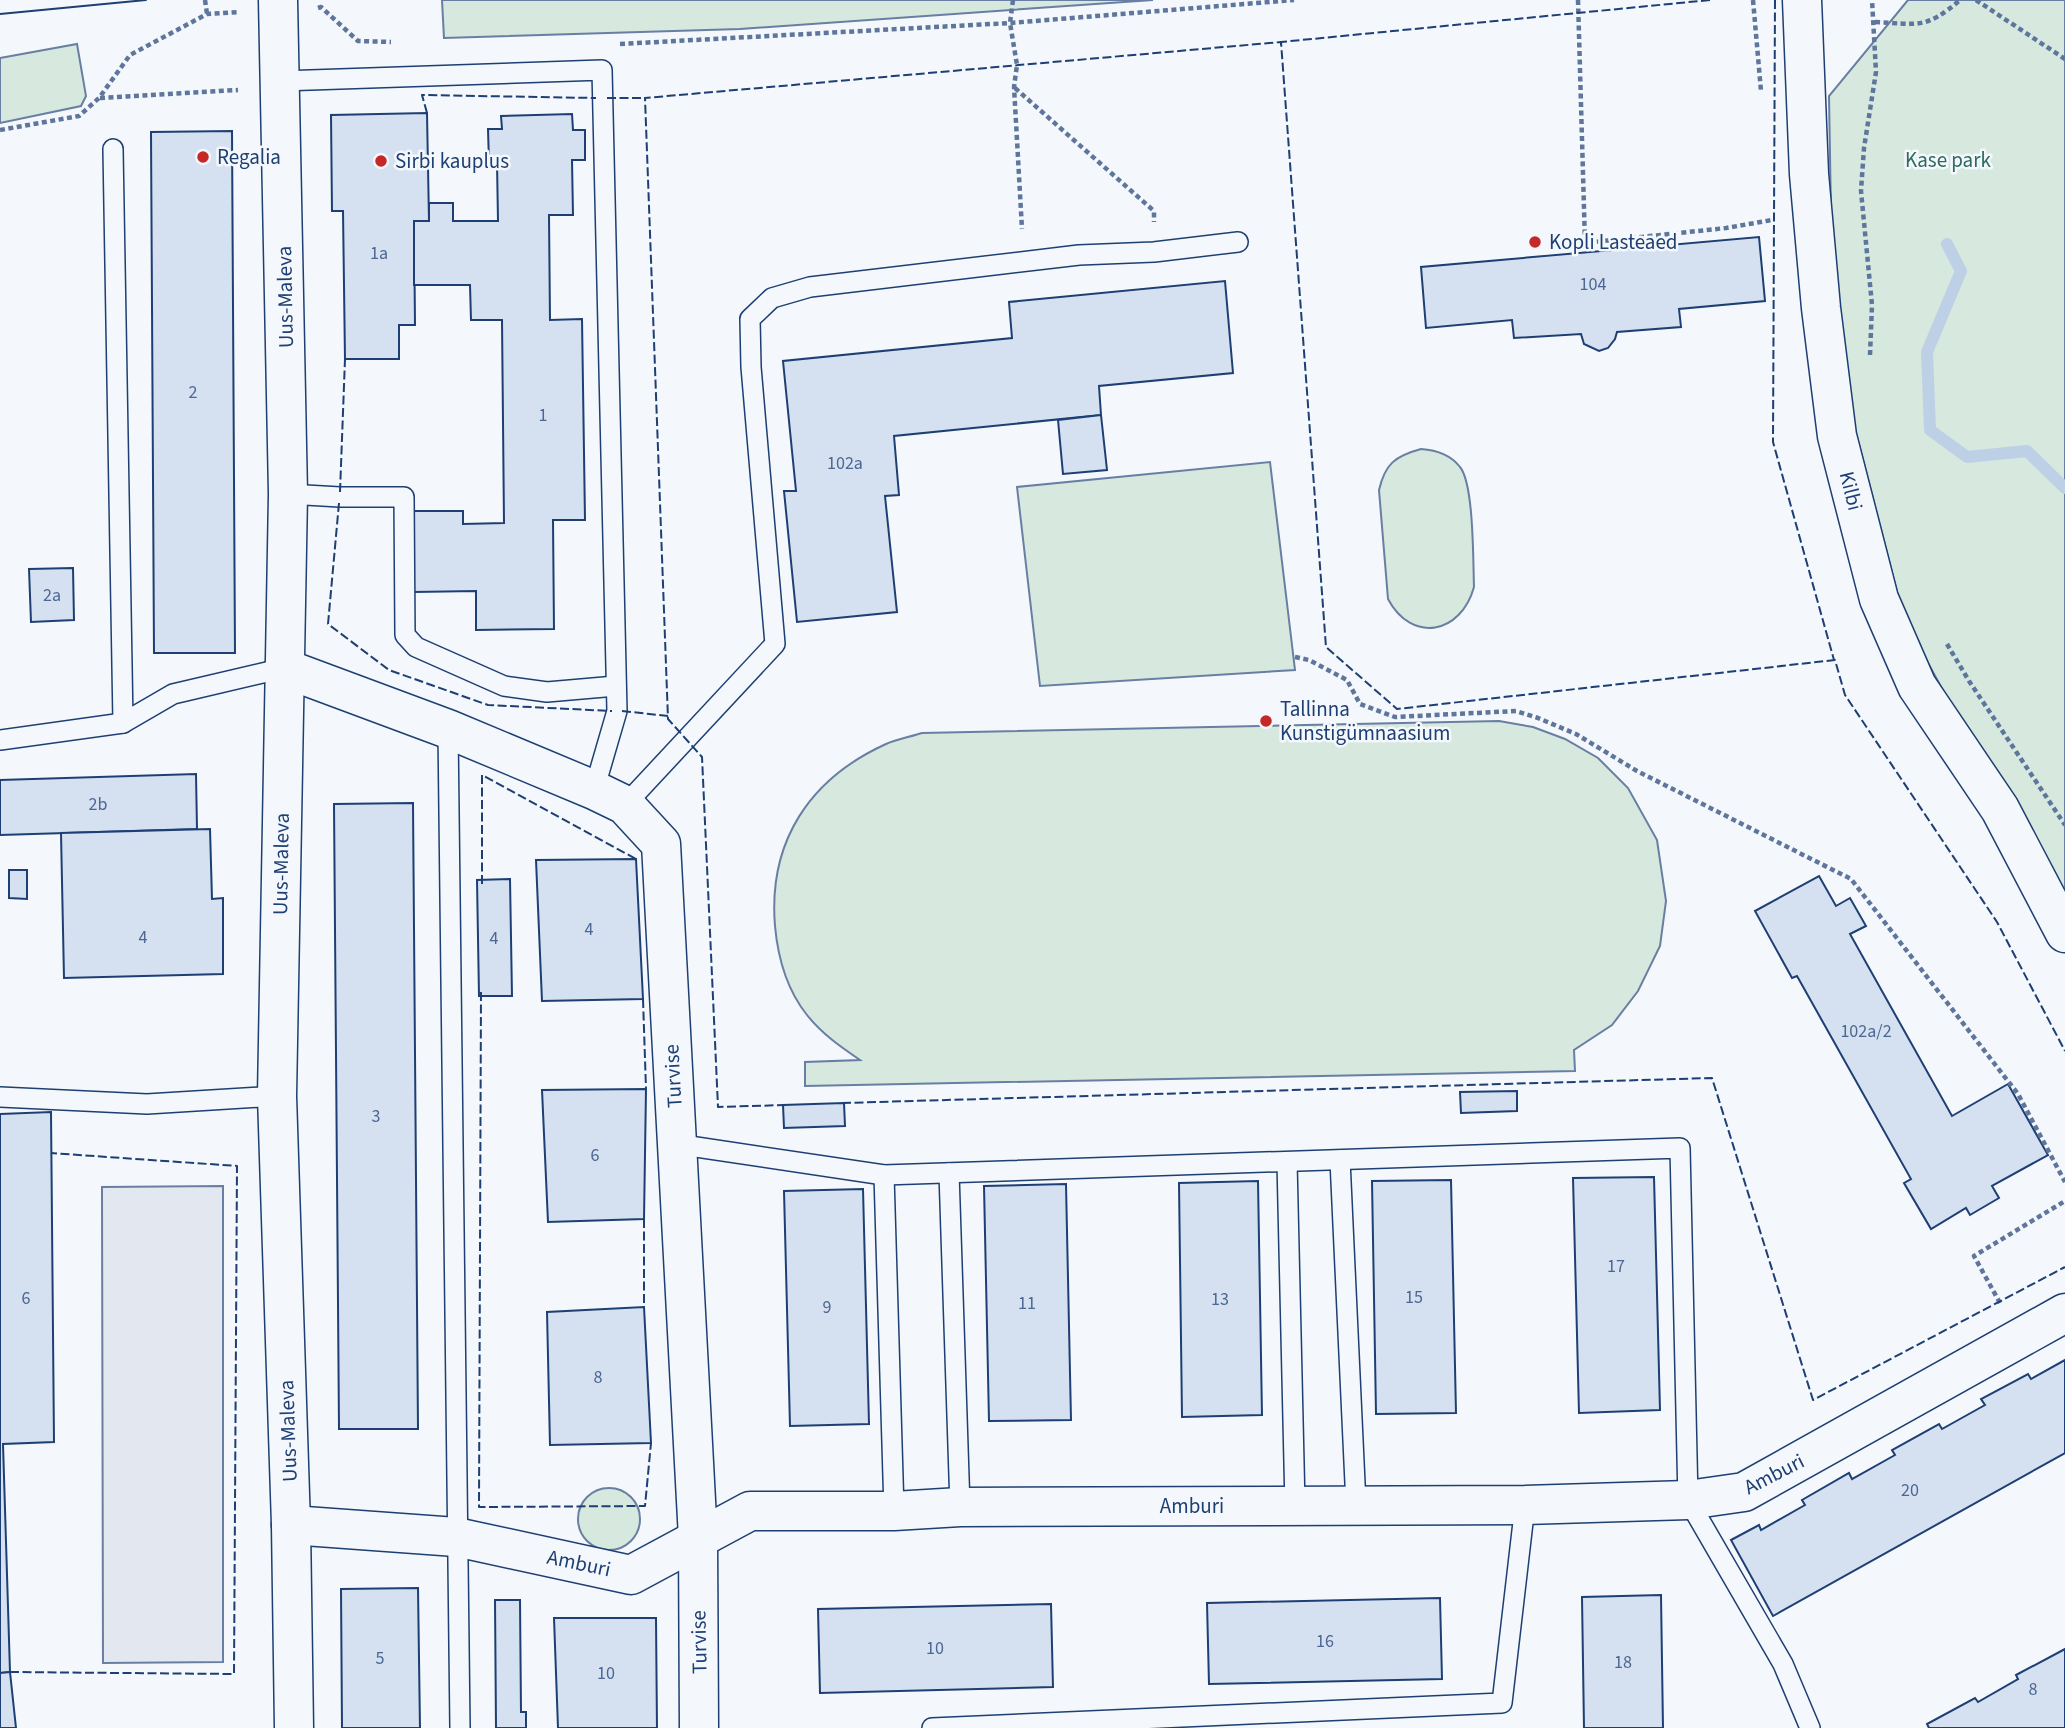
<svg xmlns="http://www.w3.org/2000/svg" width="2065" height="1728" viewBox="0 0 2065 1728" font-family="'Source Sans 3',sans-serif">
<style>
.green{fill:#d7e8df;stroke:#687fa3;stroke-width:2}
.parking{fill:#e3e8f0;stroke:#687fa3;stroke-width:2}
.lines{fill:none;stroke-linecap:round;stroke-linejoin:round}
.stream{stroke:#bed0e5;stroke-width:12}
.building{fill:#d5e0f0;stroke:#1d3f73;stroke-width:2}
.lane-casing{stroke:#1d3f73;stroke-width:22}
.street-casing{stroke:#1d3f73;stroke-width:41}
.path{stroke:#5e769c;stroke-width:4.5;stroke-dasharray:5 3.5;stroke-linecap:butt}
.lane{stroke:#f4f7fb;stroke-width:19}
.street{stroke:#f4f7fb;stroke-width:38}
.tram{stroke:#1d3f73;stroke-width:2}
.fence{stroke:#1d3f73;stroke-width:2;stroke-dasharray:9 3.5;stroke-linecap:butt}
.poi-dot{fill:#c62828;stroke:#f4f7fb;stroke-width:2.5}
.labels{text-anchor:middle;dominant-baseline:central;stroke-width:5;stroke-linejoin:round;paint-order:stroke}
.number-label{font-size:18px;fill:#4b6792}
.poi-label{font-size:21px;fill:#1d3f73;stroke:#f4f7fb;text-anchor:start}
.park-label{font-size:21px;fill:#2c6c60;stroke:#f4f7fb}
.street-label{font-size:21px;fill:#1d3f73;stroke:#f4f7fb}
</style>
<rect width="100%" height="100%" fill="#f4f7fb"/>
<g class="green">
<path d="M442 0H1153L740 29 444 38Z"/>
<path d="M1908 0H2065V896L2031 827 1951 705 1904 619 1847 398 1833 332 1829 96Z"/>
<path d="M77 44 86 96 81 106 0 123V58Z"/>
<path d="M1421 449C1436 450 1450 454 1460 467 1474 484 1473 561 1474 587 1461 634 1412 644 1388 599L1379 490C1385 464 1395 456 1421 449Z"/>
<path d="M1270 462 1295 670 1040 686 1017 487Z"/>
<path d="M1499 721 1533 727 1565 739 1598 758 1628 788 1657 840 1666 901 1660 946 1638 991 1612 1025 1574 1050 1575 1071 805 1086V1062L860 1060C841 1047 822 1034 807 1015 787 990 778 959 775 926 768 842 809 779 886 744 897 739 910 737 922 733Z"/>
<circle cx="609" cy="1519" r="31"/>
</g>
<path class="parking" d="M223 1186V1662L103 1663 102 1187Z"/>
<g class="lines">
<path class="stream" d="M1947 244 1961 271 1927 352 1930 430 1967 457 2027 451 2065 488"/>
</g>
<g class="building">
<path d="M427 113 429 221H414L415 325H399V359H345L343 211H332L331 115Z"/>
<path d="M572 114 573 130H585V160H572L573 215H549L550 320 582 319 585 520H553L554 629 476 630V591L414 592 412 511H463V524L504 523 502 320H471L470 285H414V221H429V203H453V221H498L497 163H489L488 129H502L501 116Z"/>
<path d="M232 131 235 653H154L151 132Z"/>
<path d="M1759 237 1765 301 1679 309 1681 327 1617 332 1615 339 1608 348 1599 351 1584 344 1581 334 1514 338 1512 320 1426 328 1421 267Z"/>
<path d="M1225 281 1233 373 1099 386 1101 415 894 436 899 495 885 496 897 612 797 622 784 491H796L783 361 1012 338 1009 302Z"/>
<path d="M1101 415 1107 470 1063 474 1058 420Z"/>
<path d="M73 568 74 620 31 622 29 569Z"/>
<path d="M196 774 197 829 0 835V780Z"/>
<path d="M413 803 418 1429H339L334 804Z"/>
<path d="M210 829 212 899 223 898V974L64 978 61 833Z"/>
<path d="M636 859 643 999 542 1001 536 860Z"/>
<path d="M9 870H27V899L9 898Z"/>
<path d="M1819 876 1836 906 1850 898 1866 926 1850 934 1952 1116 2008 1084 2048 1155 1992 1186 1999 1198 1970 1215 1966 1208 1931 1229 1904 1183 1911 1179 1797 976 1792 978 1755 911Z"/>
<path d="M510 879 512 996H479L477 880Z"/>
<path d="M646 1089 644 1219 548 1222 542 1090Z"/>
<path d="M1517 1091V1111L1461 1113 1460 1092Z"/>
<path d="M844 1103 845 1126 784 1128 783 1105Z"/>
<path d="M51 1112 54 1442 3 1444 10 1672 0 1673V1114Z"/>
<path d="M1654 1177 1660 1410 1579 1413 1573 1178Z"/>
<path d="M1451 1180 1456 1413 1376 1414 1372 1181Z"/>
<path d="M1258 1181 1262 1415 1182 1417 1179 1183Z"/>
<path d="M1066 1184 1071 1420 989 1421 984 1186Z"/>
<path d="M863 1189 869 1424 790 1426 784 1191Z"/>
<path d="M644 1307 651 1443 550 1445 547 1312Z"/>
<path d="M2065 1360V1453L1773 1616 1731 1540 1759 1525 1761 1530 1805 1505 1802 1500 1849 1473 1852 1479 1895 1455 1892 1450 1939 1424 1942 1429 1985 1405 1981 1399 2028 1374 2031 1379Z"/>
<path d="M418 1588 420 1728H342L341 1589Z"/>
<path d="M1661 1595 1663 1728H1584L1582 1597Z"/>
<path d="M1440 1598 1442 1679 1209 1684 1207 1603Z"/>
<path d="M495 1600H520L521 1712H526V1728H496Z"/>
<path d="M1051 1604 1053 1687 820 1693 818 1609Z"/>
<path d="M554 1618H656L657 1728H558Z"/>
<path d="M2065 1649V1728H1929L1927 1724 1975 1698 1978 1702 2018 1679 2016 1675Z"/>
<path d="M10 1672 16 1728H0V1673Z"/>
</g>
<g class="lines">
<defs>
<g id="lane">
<path d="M281 81 602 70 617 711 594 790"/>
<path d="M113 149 123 723"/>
<path d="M288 494 340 497H404L405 635 416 647 504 686 547 692 616 686"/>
<path d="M448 729 460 1728"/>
<path d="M0 740 123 723 173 694 284 668"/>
<path d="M625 805 775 644 751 367 750 319 772 298 810 287 1079 255 1154 252 1238 242"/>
<path d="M0 1097 147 1104 277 1096"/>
<path d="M676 1144 884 1175 1680 1148 1688 1500 1783 1664 1810 1728"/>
<path d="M1340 1160 1356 1505"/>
<path d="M1287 1162 1295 1506"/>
<path d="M949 1173 960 1507"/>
<path d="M884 1175 894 1511"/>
<path d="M932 1728 1502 1703 1525 1505"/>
</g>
<g id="street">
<path d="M278 0 288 494 277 1096 291 1525 294 1728"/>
<path d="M1802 0 1809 174 1821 308 1837 436 1879 599 1917 686 2000 809 2065 933"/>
<path d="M284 668 448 729 594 790 625 805 661 844 698 1538 699 1728"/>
<path d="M291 1525 456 1537 631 1575 750 1511H894L960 1507 1525 1505 1688 1500 1744 1492 2065 1313"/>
</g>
</defs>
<use href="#lane" class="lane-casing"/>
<use href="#street" class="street-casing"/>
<g class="path">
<path d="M205 0 207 14"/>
<path d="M1013 0 1010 23 1017 65 1014 87 1022 229"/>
<path d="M1578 0 1585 243 1726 228 1772 220V218"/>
<path d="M1753 0 1761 91"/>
<path d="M1976 0 2065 59"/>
<path d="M318 8 321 7 358 41 391 42"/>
<path d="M1875 22C1918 24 1925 30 1960 0"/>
<path d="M620 44 1010 23 1294 0"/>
<path d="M1015 88 1154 211V222"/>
<path d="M100 98 238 90"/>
<path d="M0 130 79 116 99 98 130 55 207 14 239 12"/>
<path d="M1870 355 1872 305 1861 191 1864 148 1876 72 1872 0"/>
<path d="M1947 644 1969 681 2065 825"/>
<path d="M1295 657 1309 660 1347 680 1360 704 1395 717 1516 711 1538 718 1576 734 1637 771 1851 879 2018 1094 2065 1182"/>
<path d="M2000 1303 1974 1256 2065 1201"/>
</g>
<use href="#lane" class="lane"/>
<use href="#street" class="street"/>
<path class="tram" d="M0 14 146 0"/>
<g class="fence">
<path d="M1775 0 1773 442 1834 660"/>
<path d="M1281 45V42L1710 0"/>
<path d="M607 98H645"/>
<path d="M427 113 422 95 596 98"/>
<path d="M340 492 345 359"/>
<path d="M339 503 328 624 389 670 488 705 612 711"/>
<path d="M622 711 668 716"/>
<path d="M482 884V775L636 859"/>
<path d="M481 992 479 1507 645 1506 651 1443"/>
<path d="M643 999 646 1089"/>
<path d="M842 1103 1712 1078 1813 1400 2065 1267"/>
<path d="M786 1105 718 1107 702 757 668 719 645 98 1281 42 1326 647 1397 709 1835 660 1845 695 1997 922 2065 1051"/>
<path d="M644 1219V1307"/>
<path d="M10 1672 234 1674 237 1166 51 1153"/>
</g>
</g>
<g class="poi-dot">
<circle cx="203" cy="157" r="7"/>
<circle cx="381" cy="161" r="7"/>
<circle cx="1535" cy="242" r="7"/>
<circle cx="1266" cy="721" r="7"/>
</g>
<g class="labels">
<g class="number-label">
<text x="379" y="253">1a</text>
<text x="1593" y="284">104</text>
<text x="193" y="392">2</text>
<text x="543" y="415">1</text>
<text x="845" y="463">102a</text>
<text x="52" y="595">2a</text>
<text x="98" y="804">2b</text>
<text x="589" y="929">4</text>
<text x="143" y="937">4</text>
<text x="494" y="938">4</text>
<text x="1866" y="1031">102a/2</text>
<text x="376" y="1116">3</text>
<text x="595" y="1155">6</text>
<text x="1616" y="1266">17</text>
<text x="1414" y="1297">15</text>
<text x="26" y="1298">6</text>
<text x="1220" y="1299">13</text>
<text x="1027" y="1303">11</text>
<text x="827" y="1307">9</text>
<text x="598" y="1377">8</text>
<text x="1910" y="1490">20</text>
<text x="1325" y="1641">16</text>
<text x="935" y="1648">10</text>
<text x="380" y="1658">5</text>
<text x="1623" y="1662">18</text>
<text x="606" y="1673">10</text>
<text x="2033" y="1689">8</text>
</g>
<g class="poi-label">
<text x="217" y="157">Regalia</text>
<text x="395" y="161">Sirbi kauplus</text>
<text x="1549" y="242">Kopli Lasteaed</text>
<text x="1280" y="709">Tallinna<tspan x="1280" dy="24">Kunstigümnaasium</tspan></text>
</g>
<g class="park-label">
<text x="1948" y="160">Kase park</text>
</g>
<g class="street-label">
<text transform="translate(285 297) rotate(-91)">Uus-Maleva</text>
<text transform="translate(1851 491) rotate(76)">Kilbi</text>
<text transform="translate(281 864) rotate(-89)">Uus-Maleva</text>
<text transform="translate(673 1076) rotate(-93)">Turvise</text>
<text transform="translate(288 1431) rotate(-92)">Uus-Maleva</text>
<text transform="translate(1774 1474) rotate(-27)">Amburi</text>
<text x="1192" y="1506">Amburi</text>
<text transform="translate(579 1563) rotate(12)">Amburi</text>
<text transform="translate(699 1642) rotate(-91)">Turvise</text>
</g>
</g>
</svg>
